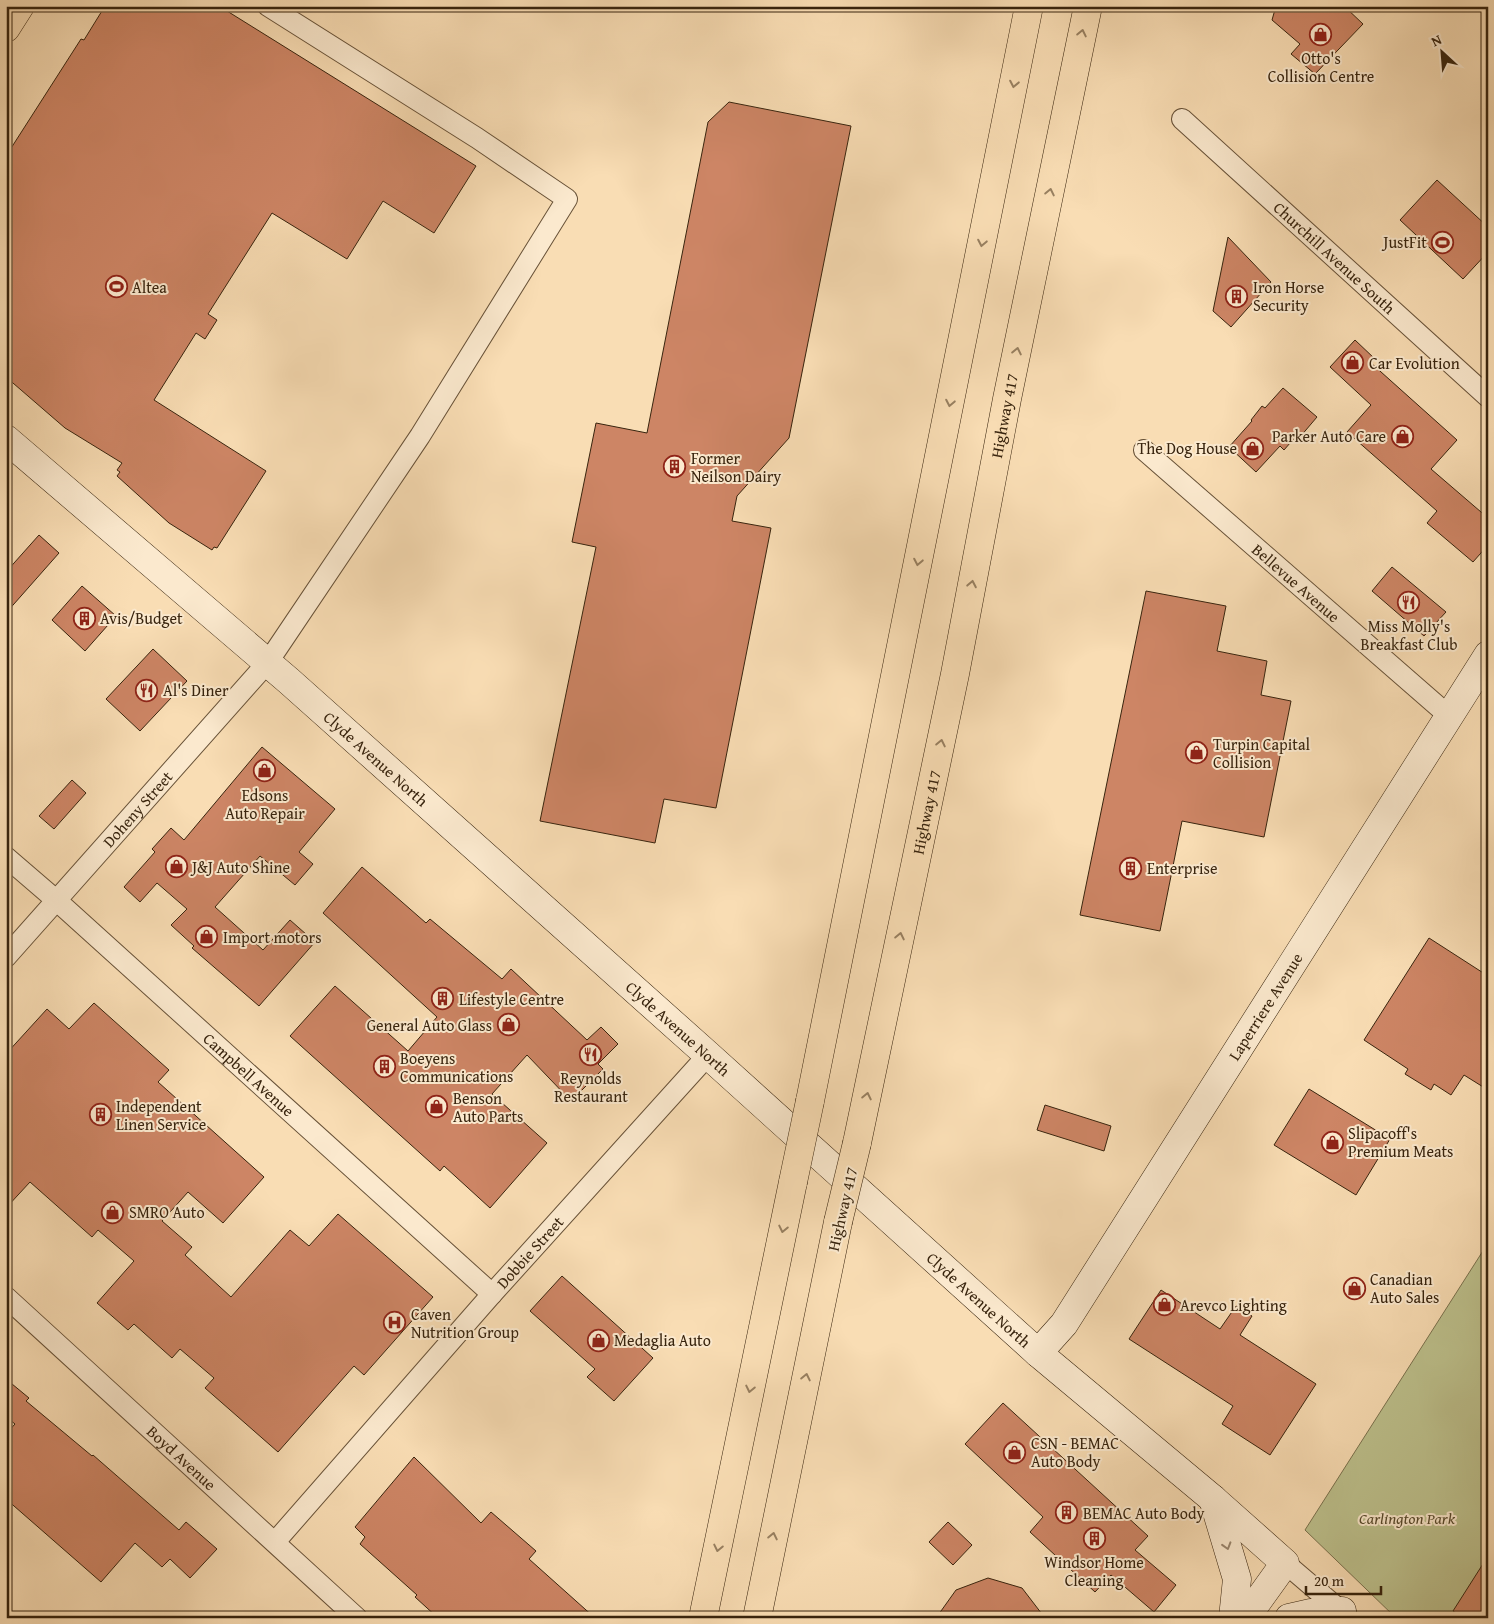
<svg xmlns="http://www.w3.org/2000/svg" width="1494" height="1624" viewBox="0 0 1494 1624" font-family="'Gentium Book Plus',serif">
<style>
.green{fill:#bdc18d;stroke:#7a724e}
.building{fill:#cd8565;stroke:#38240e}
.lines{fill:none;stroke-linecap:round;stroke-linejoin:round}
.street-casing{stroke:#685238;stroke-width:22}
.secondary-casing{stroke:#38240e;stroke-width:29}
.primary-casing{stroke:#38240e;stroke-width:29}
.highway-casing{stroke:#38240e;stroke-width:29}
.street{stroke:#fbe9ce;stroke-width:20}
.secondary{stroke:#fbe9ce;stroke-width:28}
.primary{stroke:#f9ddb4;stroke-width:28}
.highway{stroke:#f9ddb4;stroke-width:28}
.highway-bridge-casing{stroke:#38240e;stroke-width:29;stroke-linecap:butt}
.highway-bridge{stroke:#f9ddb4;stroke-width:28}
.oneway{stroke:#988061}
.oneway2{stroke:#9a866e}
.labels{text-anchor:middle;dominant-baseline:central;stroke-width:4;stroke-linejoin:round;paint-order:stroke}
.poi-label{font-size:16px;fill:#38240e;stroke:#fbe9ce;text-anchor:start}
.street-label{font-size:16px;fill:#38240e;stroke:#fbe9ce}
.park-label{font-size:16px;font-style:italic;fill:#594b2e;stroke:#fbe9ce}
</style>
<rect width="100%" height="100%" fill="#f9ddb4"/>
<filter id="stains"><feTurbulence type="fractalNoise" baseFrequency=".004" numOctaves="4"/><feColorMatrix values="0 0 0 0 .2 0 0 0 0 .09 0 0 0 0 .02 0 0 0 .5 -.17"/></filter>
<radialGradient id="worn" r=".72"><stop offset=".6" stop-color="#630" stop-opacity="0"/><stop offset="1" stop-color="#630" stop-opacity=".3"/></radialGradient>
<path class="green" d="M1488 1243V1618H1396L1305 1530Z"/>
<g class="building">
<path d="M105 6H219L476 166 434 233 383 201 347 259 272 213 208 314 217 320 205 339 196 333 154 400 266 471 217 548 214 547 212 550 169 523 117 476 120 472 117 470 122 463 65 428 6 377V156L81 39 84 40Z"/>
<path d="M1276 6H1344L1363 24 1315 74 1291 54 1300 44 1272 20Z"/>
<path d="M729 102 851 126 789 438 737 496 732 521 771 528 716 808 664 799 655 843 540 821 596 547 572 542 596 423 647 433 708 122Z"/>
<path d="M1437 180 1488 227V252L1463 279 1400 220Z"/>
<path d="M1228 237 1271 282 1231 327 1213 311Z"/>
<path d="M1355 340 1375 359 1371 363 1457 440 1431 469 1488 518V545L1473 562 1427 523 1437 511 1347 432 1371 405 1330 367Z"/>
<path d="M1283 388 1317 417 1300 437 1297 435 1284 450 1280 446 1256 472 1229 447 1252 421 1251 420 1262 406 1265 408Z"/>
<path d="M39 535 59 553 6 613V572Z"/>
<path d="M1392 567 1446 612 1424 636 1372 591Z"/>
<path d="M82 586 116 616 85 651 52 620Z"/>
<path d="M1146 591 1226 606 1217 651 1267 661 1261 695 1291 701 1264 837 1182 821 1160 931 1080 915Z"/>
<path d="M153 649 187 681 140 731 106 699Z"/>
<path d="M262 747 335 809 299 852 313 864 295 885 260 856 215 907 263 950 290 920 315 942 259 1006 192 948 194 946 171 925 187 909 157 883 140 902 124 887 155 852 152 849 171 828 184 840Z"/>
<path d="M72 780 86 793 54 829 39 816Z"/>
<path d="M362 867 426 923 430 919 502 979 511 969 587 1040 601 1027 618 1044 598 1064 603 1069 571 1101 527 1055 492 1094 547 1143 490 1208 444 1166 440 1171 290 1036 335 986 408 1051 437 1017 323 913Z"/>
<path d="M1429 938 1488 976V1090L1464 1075 1451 1095 1434 1084 1431 1090 1405 1074 1408 1069 1364 1040Z"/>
<path d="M94 1003 169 1070 158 1082 264 1177 223 1223 188 1192 162 1221 192 1247 185 1255 231 1297 290 1230 309 1246 338 1214 433 1297 364 1375 354 1366 278 1452 205 1388 214 1378 180 1349 172 1358 134 1324 128 1330 97 1303 134 1261 98 1230 92 1237 30 1182 6 1208V1054L47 1009 69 1029Z"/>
<path d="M1309 1089 1390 1139 1356 1195 1274 1145Z"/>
<path d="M1045 1105 1111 1126 1104 1151 1037 1130Z"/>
<path d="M562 1276 653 1358 614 1401 587 1377 595 1369 530 1311Z"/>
<path d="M1161 1290 1220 1329 1236 1306 1252 1316 1240 1335 1316 1384 1270 1455 1222 1424 1233 1406 1129 1339Z"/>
<path d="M6 1379 29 1398 26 1401 92 1456 93 1455 179 1530 186 1522 217 1549 190 1578 170 1559 162 1567 135 1543 101 1582 6 1499V1434L15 1424 10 1420 6 1424Z"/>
<path d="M1003 1403 1148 1536 1135 1550 1176 1585 1154 1612 1111 1575 1095 1592 1030 1532 1043 1517 965 1444Z"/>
<path d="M414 1457 481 1523 491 1512 536 1551 529 1559 595 1618H438L415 1597 417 1595 360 1544 365 1537 355 1527Z"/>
<path d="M948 1522 972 1545 953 1565 929 1542Z"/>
<path d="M1488 1556V1618H1463L1453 1611Z"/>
<path d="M988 1578 1022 1588 1045 1618H936L956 1590Z"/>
</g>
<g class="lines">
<defs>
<g id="street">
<path id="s1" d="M1182 119 1488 397"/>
<path id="s2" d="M1144 450 1449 716"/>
<path id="s3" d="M6 857 56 900 492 1294"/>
<path id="s4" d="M6 957 268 662 420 436 567 199 477 138 268 6"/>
<path id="s5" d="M6 1297 357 1618"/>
<path id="s6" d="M275 1542 492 1294 708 1055"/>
<path d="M1285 1563 1347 1616"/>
</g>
<g id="secondary">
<path id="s7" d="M6 439 289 681 708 1055 1038 1353 1213 1499 1285 1563 1252 1609 1247 1618"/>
<path id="s8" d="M1038 1353 1064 1324 1488 655"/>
<path d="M1213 1499 1237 1579 1233 1618"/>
<path d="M1289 1618 1311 1613 1342 1611"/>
</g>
<path id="primary" d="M6 28 20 6"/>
<g id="highway">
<path d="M810 1101 1029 6"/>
<path id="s9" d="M857 1143 955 674 1007 399 1088 6"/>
<path d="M703 1618 793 1182"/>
<path d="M757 1618 838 1222"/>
</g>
</defs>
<use href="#street" class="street-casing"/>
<use href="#secondary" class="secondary-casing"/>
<use href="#primary" class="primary-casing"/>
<use href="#highway" class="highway-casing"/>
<use href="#street" class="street"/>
<use href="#secondary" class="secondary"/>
<use href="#primary" class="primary"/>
<use href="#highway" class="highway"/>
<defs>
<g id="highway-bridge">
<path d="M793 1182 810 1101"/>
<path d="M838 1222 857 1143"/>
</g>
</defs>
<use href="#highway-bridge" class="highway-bridge-casing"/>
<use href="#highway-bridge" class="highway-bridge"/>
</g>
<defs><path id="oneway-chevron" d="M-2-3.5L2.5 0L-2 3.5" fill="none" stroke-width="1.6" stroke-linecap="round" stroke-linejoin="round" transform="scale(1.25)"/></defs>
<g class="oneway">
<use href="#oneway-chevron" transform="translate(1082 33) rotate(-78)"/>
<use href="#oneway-chevron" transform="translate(1014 84) rotate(101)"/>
<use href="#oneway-chevron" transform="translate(1050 192) rotate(-78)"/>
<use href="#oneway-chevron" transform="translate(982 243) rotate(101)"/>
<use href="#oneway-chevron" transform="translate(1017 351) rotate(-78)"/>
<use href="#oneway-chevron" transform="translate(950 403) rotate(101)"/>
<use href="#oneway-chevron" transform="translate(918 562) rotate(101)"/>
<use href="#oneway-chevron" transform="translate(972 584) rotate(-79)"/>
<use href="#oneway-chevron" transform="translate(941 743) rotate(-78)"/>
<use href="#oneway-chevron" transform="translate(900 936) rotate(-78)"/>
<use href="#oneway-chevron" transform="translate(867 1096) rotate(-78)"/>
<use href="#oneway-chevron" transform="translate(783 1229) rotate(102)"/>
<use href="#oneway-chevron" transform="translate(806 1377) rotate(-78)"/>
<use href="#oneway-chevron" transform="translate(750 1389) rotate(102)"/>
<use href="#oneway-chevron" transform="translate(773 1536) rotate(-78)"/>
<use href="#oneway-chevron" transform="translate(718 1548) rotate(102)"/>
</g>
<use class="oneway2" href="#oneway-chevron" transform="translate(1227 1546) rotate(73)"/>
<defs>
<symbol id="shop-ring" viewBox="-11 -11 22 22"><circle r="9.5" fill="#fbe9ce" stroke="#8f2418" stroke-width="1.5"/><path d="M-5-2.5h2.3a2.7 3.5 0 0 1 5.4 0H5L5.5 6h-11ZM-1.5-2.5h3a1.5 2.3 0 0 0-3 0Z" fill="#8f2418"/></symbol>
<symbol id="stadium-ring" viewBox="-11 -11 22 22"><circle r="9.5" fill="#fbe9ce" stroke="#8f2418" stroke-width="1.5"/><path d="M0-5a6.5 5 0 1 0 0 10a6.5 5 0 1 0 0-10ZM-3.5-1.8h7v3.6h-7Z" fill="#8f2418"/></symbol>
<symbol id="building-ring" viewBox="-11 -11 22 22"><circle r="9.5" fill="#fbe9ce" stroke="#8f2418" stroke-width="1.5"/><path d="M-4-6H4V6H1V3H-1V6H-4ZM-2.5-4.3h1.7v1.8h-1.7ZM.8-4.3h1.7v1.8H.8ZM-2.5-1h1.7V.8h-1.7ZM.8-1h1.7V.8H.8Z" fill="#8f2418"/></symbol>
<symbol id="restaurant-ring" viewBox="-11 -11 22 22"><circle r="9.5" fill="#fbe9ce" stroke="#8f2418" stroke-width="1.5"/><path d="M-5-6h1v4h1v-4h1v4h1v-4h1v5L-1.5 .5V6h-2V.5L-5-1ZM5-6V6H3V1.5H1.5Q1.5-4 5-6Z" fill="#8f2418"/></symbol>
<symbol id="hospital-ring" viewBox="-11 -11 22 22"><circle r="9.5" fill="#fbe9ce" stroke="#8f2418" stroke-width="1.5"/><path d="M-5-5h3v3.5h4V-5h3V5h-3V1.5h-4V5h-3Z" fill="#8f2418"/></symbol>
</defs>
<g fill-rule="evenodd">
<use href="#shop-ring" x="1308" y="22" width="25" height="25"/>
<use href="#stadium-ring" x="1430" y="230" width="25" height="25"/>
<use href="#stadium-ring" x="104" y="274" width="25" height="25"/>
<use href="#building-ring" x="1224" y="284" width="25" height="25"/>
<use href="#shop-ring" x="1340" y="350" width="25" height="25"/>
<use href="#shop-ring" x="1390" y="424" width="25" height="25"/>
<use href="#shop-ring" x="1240" y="436" width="25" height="25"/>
<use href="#building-ring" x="662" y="454" width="25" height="25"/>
<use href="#restaurant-ring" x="1396" y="590" width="25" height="25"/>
<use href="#building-ring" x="72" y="606" width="25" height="25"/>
<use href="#restaurant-ring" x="134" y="678" width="25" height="25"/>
<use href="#shop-ring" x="1184" y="740" width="25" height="25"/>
<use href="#shop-ring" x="252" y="758" width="25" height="25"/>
<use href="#shop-ring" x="164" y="854" width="25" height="25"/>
<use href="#building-ring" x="1118" y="856" width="25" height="25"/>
<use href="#shop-ring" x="194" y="924" width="25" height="25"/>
<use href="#building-ring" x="430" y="986" width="25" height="25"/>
<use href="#shop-ring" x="496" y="1012" width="25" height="25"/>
<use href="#restaurant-ring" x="578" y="1042" width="25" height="25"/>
<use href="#building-ring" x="372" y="1054" width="25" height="25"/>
<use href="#shop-ring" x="424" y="1094" width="25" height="25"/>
<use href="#building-ring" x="88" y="1102" width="25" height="25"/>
<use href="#shop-ring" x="1320" y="1130" width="25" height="25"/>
<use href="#shop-ring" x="100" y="1200" width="25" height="25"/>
<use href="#shop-ring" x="1342" y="1276" width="25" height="25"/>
<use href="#shop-ring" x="1152" y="1292" width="25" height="25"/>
<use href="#hospital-ring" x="382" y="1310" width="25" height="25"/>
<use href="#shop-ring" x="586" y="1328" width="25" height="25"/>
<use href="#shop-ring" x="1002" y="1440" width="25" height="25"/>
<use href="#building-ring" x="1054" y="1500" width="25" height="25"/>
<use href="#building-ring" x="1082" y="1526" width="25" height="25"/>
</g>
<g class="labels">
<g class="poi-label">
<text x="1321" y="58" text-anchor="middle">Otto's<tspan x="1321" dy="18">Collision Centre</tspan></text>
<text x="1427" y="242" text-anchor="end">JustFit</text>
<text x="132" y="287">Altea</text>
<text x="1253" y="287">Iron Horse<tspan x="1253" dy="18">Security</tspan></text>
<text x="1369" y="363">Car Evolution</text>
<text x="1386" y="436" text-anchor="end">Parker Auto Care</text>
<text x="1237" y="448" text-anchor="end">The Dog House</text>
<text x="691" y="458">Former<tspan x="691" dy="18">Neilson Dairy</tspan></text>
<text x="100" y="618">Avis/Budget</text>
<text x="1409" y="626" text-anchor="middle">Miss Molly's<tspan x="1409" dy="18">Breakfast Club</tspan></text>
<text x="163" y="690">Al's Diner</text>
<text x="1213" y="744">Turpin Capital<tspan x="1213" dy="18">Collision</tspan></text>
<text x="265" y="795" text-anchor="middle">Edsons<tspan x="265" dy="18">Auto Repair</tspan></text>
<text x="192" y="867">J&amp;J Auto Shine</text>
<text x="1147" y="868">Enterprise</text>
<text x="223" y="937">Import motors</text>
<text x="459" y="999">Lifestyle Centre</text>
<text x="492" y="1025" text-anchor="end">General Auto Glass</text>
<text x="400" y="1058">Boeyens<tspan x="400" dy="18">Communications</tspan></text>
<text x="591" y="1078" text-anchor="middle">Reynolds<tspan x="591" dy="18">Restaurant</tspan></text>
<text x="453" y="1098">Benson<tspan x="453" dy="18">Auto Parts</tspan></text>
<text x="116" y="1106">Independent<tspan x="116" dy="18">Linen Service</tspan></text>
<text x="1348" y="1133">Slipacoff's<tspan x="1348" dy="18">Premium Meats</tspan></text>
<text x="129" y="1212">SMRO Auto</text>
<text x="1370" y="1279">Canadian<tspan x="1370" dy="18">Auto Sales</tspan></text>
<text x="1180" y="1305">Arevco Lighting</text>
<text x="411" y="1314">Caven<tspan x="411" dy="18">Nutrition Group</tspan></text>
<text x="614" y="1340">Medaglia Auto</text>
<text x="1031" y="1443">CSN - BEMAC<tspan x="1031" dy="18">Auto Body</tspan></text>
<text x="1083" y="1513">BEMAC Auto Body</text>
<text x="1094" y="1562" text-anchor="middle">Windsor Home<tspan x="1094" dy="18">Cleaning</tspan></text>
</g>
<g class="street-label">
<text stroke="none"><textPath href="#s1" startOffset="206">Churchill Avenue South</textPath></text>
<text stroke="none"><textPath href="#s9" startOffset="742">Highway 417</textPath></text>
<text stroke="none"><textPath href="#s2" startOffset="202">Bellevue Avenue</textPath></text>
<text stroke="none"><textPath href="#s7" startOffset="489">Clyde Avenue North</textPath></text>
<text stroke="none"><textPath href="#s4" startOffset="198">Doheny Street</textPath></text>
<text stroke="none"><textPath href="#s9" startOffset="338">Highway 417</textPath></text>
<text stroke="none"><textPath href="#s8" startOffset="415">Laperriere Avenue</textPath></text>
<text stroke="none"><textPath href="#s7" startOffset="894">Clyde Avenue North</textPath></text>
<text stroke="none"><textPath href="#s3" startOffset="326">Campbell Avenue</textPath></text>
<text transform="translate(842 1209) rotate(-77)">Highway 417</text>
<text stroke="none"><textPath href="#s6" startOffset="386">Dobbie Street</textPath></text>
<text stroke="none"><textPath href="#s7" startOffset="1299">Clyde Avenue North</textPath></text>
<text stroke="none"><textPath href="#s5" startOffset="238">Boyd Avenue</textPath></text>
</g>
<g class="park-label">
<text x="1407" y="1518">Carlington Park</text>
</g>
</g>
<rect width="1494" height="1624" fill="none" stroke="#f9ddb4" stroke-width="25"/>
<rect x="8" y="8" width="1479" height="1609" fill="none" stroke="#38240e" stroke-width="2.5"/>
<rect x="12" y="12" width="1469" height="1599" fill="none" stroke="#38240e"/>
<g transform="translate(1442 52) rotate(334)" stroke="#fbe9ce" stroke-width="4" paint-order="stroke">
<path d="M0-4L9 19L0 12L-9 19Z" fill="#38240e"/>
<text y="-8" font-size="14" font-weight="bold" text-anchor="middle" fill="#38240e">N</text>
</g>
<path d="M1306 1586v8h75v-8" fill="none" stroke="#38240e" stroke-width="2.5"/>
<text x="1314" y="1586" font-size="15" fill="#38240e" stroke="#fbe9ce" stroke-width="4" paint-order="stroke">20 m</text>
<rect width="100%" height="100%" filter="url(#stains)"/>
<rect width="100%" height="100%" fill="url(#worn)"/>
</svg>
